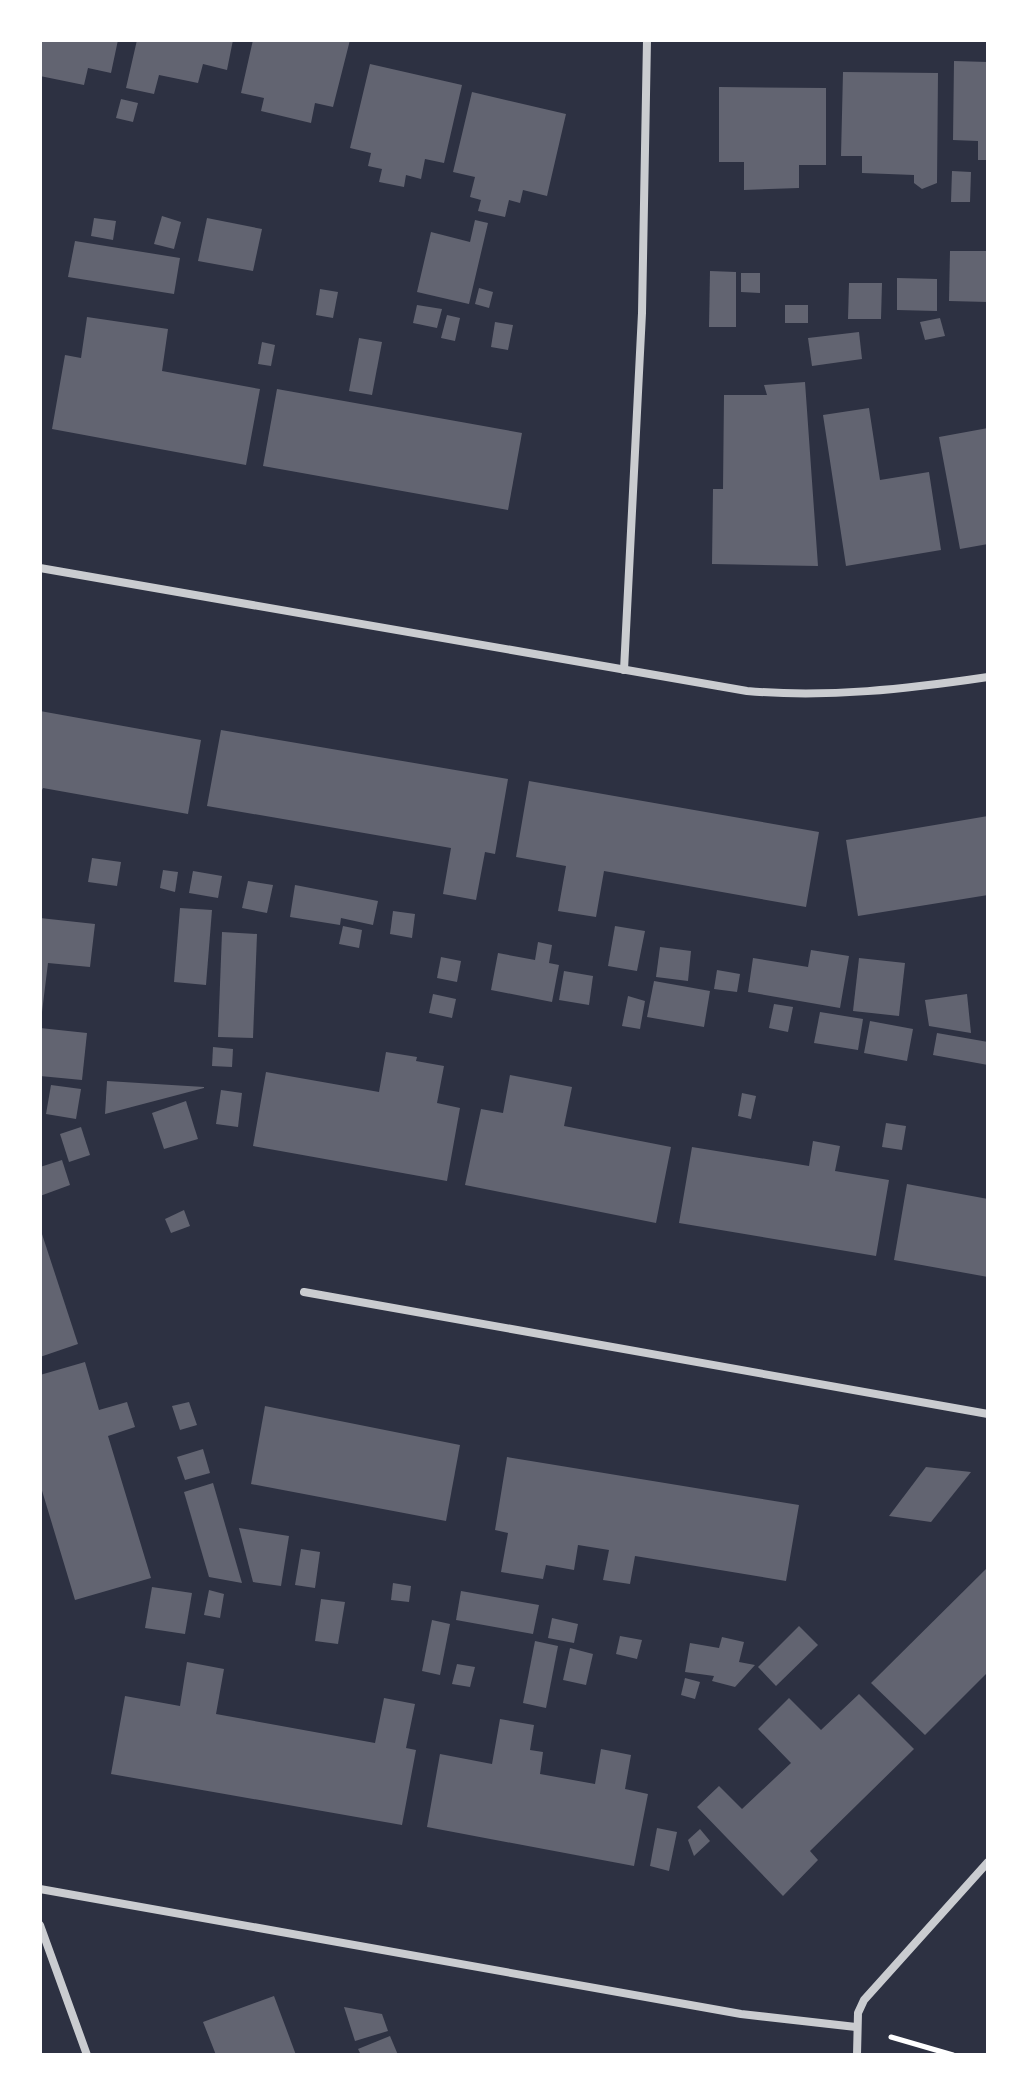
<svg xmlns="http://www.w3.org/2000/svg" width="1028" height="2095" viewBox="0 0 1028 2095" font-family="'Titillium Web',sans-serif">
<style>
.building{fill:#626471}
.lines{fill:none;stroke-linecap:round;stroke-linejoin:round}
.path{stroke:#fff;stroke-width:5}
.minor{stroke:#caccd0;stroke-width:8}
</style>
<rect width="100%" height="100%" fill="#2d3142"/>
<g class="building">
<path d="M40 40H118L111 73 88 68 84 85 40 76Z"/>
<path d="M137 40H233L227 70 203 64 198 83 159 75 154 94 126 88Z"/>
<path d="M253 40H350L333 107 315 103 311 123 261 111 264 98 241 93Z"/>
<path d="M954 61 988 62V160H978V141L953 140Z"/>
<path d="M370 64 462 85 444 163 425 159 421 179 406 175 404 187 379 182 382 169 368 166 371 153 350 148Z"/>
<path d="M843 72 938 73 937 183 922 189 914 183V175L862 173V156H841Z"/>
<path d="M719 87 826 88V165H799V188L744 190V162H719Z"/>
<path d="M472 92 566 114 547 196 523 190 520 203 509 200 505 217 478 211 481 200 470 197 475 177 453 172Z"/>
<path d="M121 99 138 103 133 122 116 118Z"/>
<path d="M952 171 971 172 970 202H951Z"/>
<path d="M162 216 181 222 174 249 154 244Z"/>
<path d="M94 218 116 221 113 240 91 236Z"/>
<path d="M207 218 262 229 253 271 198 261Z"/>
<path d="M475 220 488 223 469 304 417 292 431 232 470 242Z"/>
<path d="M75 241 180 258 174 294 68 277Z"/>
<path d="M950 251H988V302L949 301Z"/>
<path d="M710 271 736 272V327H709Z"/>
<path d="M741 273H760V293L741 292Z"/>
<path d="M897 278 937 279V311L897 310Z"/>
<path d="M849 283H882L881 319H848Z"/>
<path d="M479 288 493 292 489 308 475 304Z"/>
<path d="M320 289 338 292 333 318 316 315Z"/>
<path d="M417 305 442 309 437 328 413 323Z"/>
<rect x="785" y="305" width="23" height="18"/>
<path d="M447 315 460 318 455 341 441 338Z"/>
<path d="M87 317 168 329 162 371 260 389 246 465 52 429 65 355 81 358Z"/>
<path d="M940 318 945 336 925 340 920 322Z"/>
<path d="M495 322 513 325 508 350 491 347Z"/>
<path d="M859 332 862 359 812 366 808 338Z"/>
<path d="M359 338 382 342 372 395 349 391Z"/>
<path d="M262 342 275 345 271 366 258 364Z"/>
<path d="M805 382 818 566 712 564 713 489H723L724 395H767L764 385Z"/>
<path d="M277 389 522 433 508 510 263 466Z"/>
<path d="M869 408 880 480 929 472 941 550 846 566 823 415Z"/>
<path d="M988 428V544L960 549 939 437Z"/>
<path d="M40 711 201 740 188 814 43 788 40 794Z"/>
<path d="M221 730 508 779 495 854 485 852 476 900 443 894 451 848 207 806Z"/>
<path d="M529 781 819 832 806 907 604 871 596 917 558 911 566 866 516 857Z"/>
<path d="M988 816V895L858 916 846 840Z"/>
<path d="M92 858 121 862 117 886 88 882Z"/>
<path d="M163 870 178 872 175 892 160 888Z"/>
<path d="M193 871 222 876 218 898 189 893Z"/>
<path d="M248 881 273 885 267 913 242 908Z"/>
<path d="M295 885 378 901 373 925 341 918 340 925 290 917Z"/>
<path d="M180 908 212 910 206 985 174 982Z"/>
<path d="M393 911 415 914 412 938 390 934Z"/>
<path d="M40 918 95 924 90 967 48 963 42 1012H40Z"/>
<path d="M343 926 362 930 359 948 339 944Z"/>
<path d="M615 926 645 931 637 971 608 966Z"/>
<path d="M222 932 257 934 253 1038 218 1037Z"/>
<path d="M538 942 552 945 549 963 559 965 552 1002 491 990 498 953 535 960Z"/>
<path d="M660 947 691 951 688 981 656 977Z"/>
<path d="M811 950 849 956 840 1008 748 992 753 958 808 967Z"/>
<path d="M441 957 461 961 457 982 437 978Z"/>
<path d="M859 958 905 963 899 1016 853 1011Z"/>
<path d="M717 970 740 974 737 992 714 989Z"/>
<path d="M564 971 593 976 589 1005 559 1000Z"/>
<path d="M654 981 710 991 704 1027 647 1017Z"/>
<path d="M433 994 456 999 452 1018 429 1013Z"/>
<path d="M967 994 971 1033 929 1026 925 1000Z"/>
<path d="M628 996 645 1001 640 1029 622 1026Z"/>
<path d="M774 1004 793 1007 788 1032 769 1028Z"/>
<path d="M820 1012 863 1019 858 1050 814 1043Z"/>
<path d="M870 1021 913 1029 907 1061 864 1053Z"/>
<path d="M40 1028 87 1033 82 1080 40 1076Z"/>
<path d="M937 1033 988 1042V1065L933 1055Z"/>
<path d="M213 1047 233 1049 232 1067 212 1066Z"/>
<path d="M386 1052 417 1057 416 1061 444 1066 437 1103 460 1108 447 1181 253 1146 266 1072 379 1092Z"/>
<path d="M510 1075 572 1087 564 1126 671 1147 656 1223 465 1185 481 1109 503 1113Z"/>
<path d="M107 1081 204 1087V1088L105 1114Z"/>
<path d="M51 1085 81 1089 76 1119 46 1114Z"/>
<path d="M221 1090 242 1093 238 1127 216 1124Z"/>
<path d="M742 1093 756 1096 751 1119 738 1116Z"/>
<path d="M186 1101 198 1139 164 1149 152 1113Z"/>
<path d="M886 1123 906 1126 902 1150 882 1147Z"/>
<path d="M81 1127 90 1155 69 1162 60 1134Z"/>
<path d="M813 1141 840 1146 835 1171 889 1180 876 1256 679 1223 692 1147 809 1166Z"/>
<path d="M62 1160 70 1185 40 1196V1167Z"/>
<path d="M907 1184 988 1199V1277L894 1260Z"/>
<path d="M184 1210 190 1226 171 1233 165 1219Z"/>
<path d="M40 1228 78 1344 40 1357Z"/>
<path d="M85 1362 99 1410 127 1402 135 1427 108 1436 151 1578 75 1600 40 1484V1375Z"/>
<path d="M189 1402 197 1425 180 1430 172 1406Z"/>
<path d="M265 1406 460 1445 446 1521 251 1484Z"/>
<path d="M203 1449 210 1473 185 1480 177 1457Z"/>
<path d="M507 1457 799 1505 786 1581 635 1556 630 1584 603 1580 609 1550 578 1545 574 1570 546 1565 543 1579 501 1572 508 1533 495 1530Z"/>
<path d="M926 1467 971 1472 931 1522 889 1516Z"/>
<path d="M213 1483 242 1583 209 1577 184 1492Z"/>
<path d="M239 1528 289 1536 281 1586 253 1582Z"/>
<path d="M301 1549 320 1552 315 1588 295 1585Z"/>
<path d="M988 1567V1672L925 1735 871 1683Z"/>
<path d="M393 1583 411 1586 409 1602 391 1600Z"/>
<path d="M152 1587 192 1593 185 1634 145 1628Z"/>
<path d="M209 1590 224 1594 220 1618 204 1615Z"/>
<path d="M461 1591 539 1605 533 1634 456 1620Z"/>
<path d="M321 1599 345 1602 338 1644 315 1641Z"/>
<path d="M552 1618 578 1624 574 1643 548 1638Z"/>
<path d="M432 1620 450 1624 440 1675 422 1671Z"/>
<path d="M799 1626 818 1645 776 1686 758 1667Z"/>
<path d="M620 1636 642 1640 637 1659 616 1654Z"/>
<path d="M722 1637 744 1642 739 1662 755 1665 735 1687 712 1681 714 1676 685 1672 690 1643 719 1648Z"/>
<path d="M535 1641 558 1646 546 1708 523 1703Z"/>
<path d="M570 1648 593 1654 586 1685 563 1680Z"/>
<path d="M187 1662 224 1669 216 1714 375 1743 384 1698 415 1704 406 1748 416 1750 402 1825 111 1774 125 1696 180 1706Z"/>
<path d="M457 1664 475 1667 470 1687 452 1684Z"/>
<path d="M685 1678 700 1682 695 1699 681 1695Z"/>
<path d="M859 1694 914 1749 810 1851 818 1860 783 1896 697 1807 719 1786 742 1809 791 1763 758 1729 789 1698 821 1730Z"/>
<path d="M500 1719 534 1725 530 1750 543 1752 540 1774 595 1784 601 1749 631 1755 625 1789 648 1794 634 1866 427 1827 440 1754 492 1764Z"/>
<path d="M657 1828 677 1832 669 1871 650 1866Z"/>
<path d="M700 1829 710 1841 694 1856 688 1840Z"/>
<path d="M274 1996 296 2055H216L203 2022Z"/>
<path d="M344 2007 382 2014 388 2031 355 2041Z"/>
<path d="M390 2036 398 2055H361L358 2049Z"/>
</g>
<g class="lines">
<path class="path" d="M891 2037 953 2055"/>
<g class="minor">
<path d="M40 568 747 691C828 698 907 689 988 677"/>
<path d="M624 670 642 313 647 40"/>
<path d="M304 1292 988 1414"/>
<path d="M40 1889 741 2014 856 2027"/>
<path d="M40 1925 87 2055"/>
<path d="M857 2055 858 2013 864 2000 988 1862"/>
</g>
</g>
<rect width="1028" height="2095" fill="none" stroke="#ffffff" stroke-width="84"/>
</svg>
